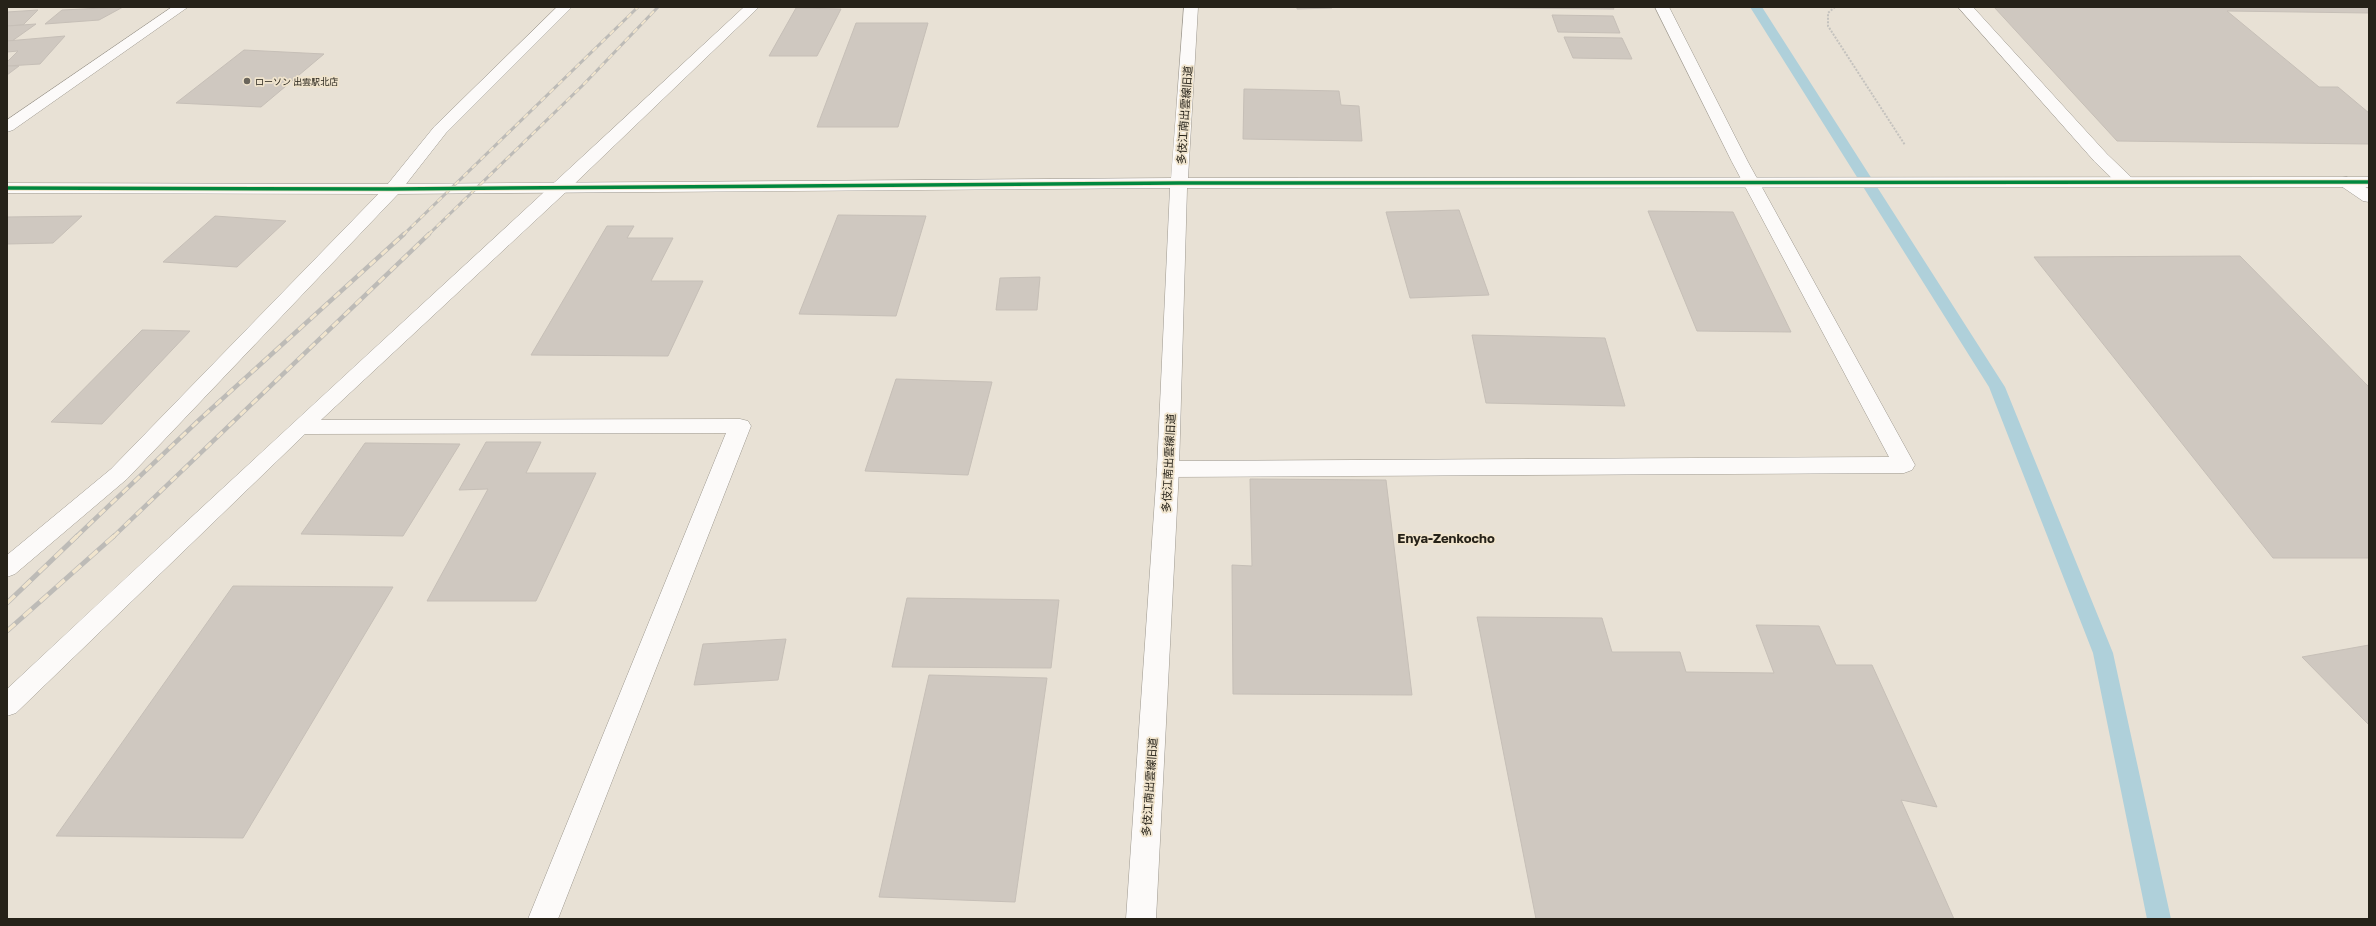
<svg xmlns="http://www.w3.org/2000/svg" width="2376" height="926" viewBox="0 0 2376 926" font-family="'Golos Text','Noto Sans JP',sans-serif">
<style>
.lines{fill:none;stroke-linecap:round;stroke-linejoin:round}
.stream{fill:#afd0da;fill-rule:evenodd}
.building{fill:#cfc8c0;stroke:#c6bfb7}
.minor-casing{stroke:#9d988f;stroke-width:1}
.tertiary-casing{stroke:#9d988f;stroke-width:1}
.path{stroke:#c4c2be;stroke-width:2;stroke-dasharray:2 1.5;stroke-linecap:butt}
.minor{fill:#fcfaf9;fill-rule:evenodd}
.tertiary{fill:#fcfaf9;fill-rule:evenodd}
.rail-far2-casing{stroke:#bdbbb7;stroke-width:3}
.rail-far1-casing{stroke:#bdbbb7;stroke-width:4.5}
.rail-casing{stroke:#bdbbb7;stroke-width:5}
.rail-far2{stroke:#f0e4cd;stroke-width:2;stroke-dasharray:6;stroke-linecap:butt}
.rail-far1{stroke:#f0e4cd;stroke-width:3;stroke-dasharray:8;stroke-linecap:butt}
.rail{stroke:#f0e4cd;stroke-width:3.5;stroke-dasharray:11;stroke-linecap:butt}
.cycleway-casing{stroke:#f0e4cd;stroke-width:5.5}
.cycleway{stroke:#00873e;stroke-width:3.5}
.poi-dot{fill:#6a655b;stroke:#f0e4cd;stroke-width:1.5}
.labels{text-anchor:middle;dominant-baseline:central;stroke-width:3.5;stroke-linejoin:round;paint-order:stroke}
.far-poi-label{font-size:9px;fill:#262219;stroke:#f0e4cd;text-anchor:start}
.street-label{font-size:11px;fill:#262219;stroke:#f0e4cd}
.quarter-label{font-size:13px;font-weight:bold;fill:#262219;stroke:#f0e4cd}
</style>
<rect width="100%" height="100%" fill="#e8e1d5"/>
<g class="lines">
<path class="stream" d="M1750 7H1762L2005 387 2113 653 2171 919H2147L2093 653 1989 387Z"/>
</g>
<g class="building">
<path d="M123 7 99 20 45 24 62 10Z"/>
<path d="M1297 7H1332V8L1297 9Z"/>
<path d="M1395 7H1613L1614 9Z"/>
<path d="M1994 7H2369V13L2227 11 2319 87H2338L2369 113V144L2117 141Z"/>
<path d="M796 8 841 9 817 56H769Z"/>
<path d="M38 10 23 25 7 26V12Z"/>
<path d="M1552 15 1613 16 1620 33 1558 32Z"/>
<path d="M856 23H928L898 127H817Z"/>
<path d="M36 24 12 41H7V26Z"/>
<path d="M65 36 40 64 7 66V62L18 51 7 52V41Z"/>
<path d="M1564 37 1622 38 1632 59 1573 58Z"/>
<path d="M244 50 324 54 261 107 176 103Z"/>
<path d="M7 66H19L7 75Z"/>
<path d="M1244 89 1339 91 1341 105 1359 106 1362 141 1243 139Z"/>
<path d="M1459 210 1489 295 1410 298 1386 212Z"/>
<path d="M1648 211 1733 212 1791 332 1697 331Z"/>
<path d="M838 215 926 216 896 316 799 314Z"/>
<path d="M82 216 53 243 7 244V217Z"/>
<path d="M215 216 286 221 237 267 163 262Z"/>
<path d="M607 226H634L627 238H673L651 281H703L668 356 531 355Z"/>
<path d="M2240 256 2369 387V558H2273L2034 257Z"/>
<path d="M1040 277 1037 310H996L1000 278Z"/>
<path d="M142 330 190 331 102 424 51 422Z"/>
<path d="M1472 335 1605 338 1625 406 1486 403Z"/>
<path d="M896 379 992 382 968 475 865 471Z"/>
<path d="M486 442H541L526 473H596L536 601H427L488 489 459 490Z"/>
<path d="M365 443 460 444 403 536 301 534Z"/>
<path d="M1250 479 1386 480 1412 695 1233 694 1232 565 1252 566Z"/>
<path d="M233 586 393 587 243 838 56 836Z"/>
<path d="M907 598 1059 600 1051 668 892 667Z"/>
<path d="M1477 617 1602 618 1612 652H1680L1686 672 1774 673 1756 625 1819 626 1836 665H1872L1937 807 1901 800 1954 919H1536Z"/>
<path d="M786 639 778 680 694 685 703 644Z"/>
<path d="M2369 645V725L2302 657Z"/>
<path d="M929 675 1047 678 1015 902 879 897Z"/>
</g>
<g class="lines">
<defs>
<g id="minor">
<path d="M557 7H572L446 133 399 193 127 479 15 574 7 577V555L111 469 387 185 434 127Z"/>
<path d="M744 7H759L567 191 321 420 740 419 748 421 751 426 558 919H528L726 433 305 434 16 713 7 716V689C251 460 499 235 744 7Z"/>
<path d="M1655 7H1669L1748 162 1915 465 1912 470 1904 473 1168 477 1160 474 1157 469 1160 464 1168 461 1889 457 1732 162Z"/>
<path d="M1958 7H1973L2107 154 2132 178 2135 182 2132 186H2120L2095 162Z"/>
<path d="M2347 177 2369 189V202L2363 201 2341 186 2338 182 2341 178Z"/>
</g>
<g id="tertiary">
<path d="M172 7H188L13 130 7 132V120Z"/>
<path d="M1184 7H1198L1188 178 2369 177V187L1187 188 1179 469 1156 919H1126L1157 469 1170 188 393 194 7 193V183L393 184 1171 178Z"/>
</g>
</defs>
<use href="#minor" class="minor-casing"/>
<use href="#tertiary" class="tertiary-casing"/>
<path class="path" d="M1835 7 1828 13V26L1905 145"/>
<use href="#minor" class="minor"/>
<use href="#tertiary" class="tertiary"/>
<defs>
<g id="rail-far2">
<path d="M403 235 638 7"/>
<path d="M428 235 582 86 658 7"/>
</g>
<g id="rail-far1">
<path d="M76 537 199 420 404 234"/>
<path d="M113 537 429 234"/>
</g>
<g id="rail">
<path d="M7 603 77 536"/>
<path d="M7 631 114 536"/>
</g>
</defs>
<use href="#rail-far2" class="rail-far2-casing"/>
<use href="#rail-far1" class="rail-far1-casing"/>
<use href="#rail" class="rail-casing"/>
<use href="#rail-far2" class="rail-far2"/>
<use href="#rail-far1" class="rail-far1"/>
<use href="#rail" class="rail"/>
<defs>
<path id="cycleway" d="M7 188 393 189 1179 183 2369 182"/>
</defs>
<use href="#cycleway" class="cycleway-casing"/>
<use href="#cycleway" class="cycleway"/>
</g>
<circle class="poi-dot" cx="247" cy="81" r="4"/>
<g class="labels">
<g class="far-poi-label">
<text x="255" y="81">ローソン 出雲駅北店</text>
</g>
<g class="street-label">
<text transform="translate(1184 115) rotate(-86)">多伎江南出雲線旧道</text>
<text transform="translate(1168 463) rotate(-87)">多伎江南出雲線旧道</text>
<text transform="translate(1149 787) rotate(-86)">多伎江南出雲線旧道</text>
</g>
<g class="quarter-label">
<text x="1446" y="538">Enya-Zenkocho</text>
</g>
</g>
<rect width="2376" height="926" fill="none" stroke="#262219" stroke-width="16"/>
</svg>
